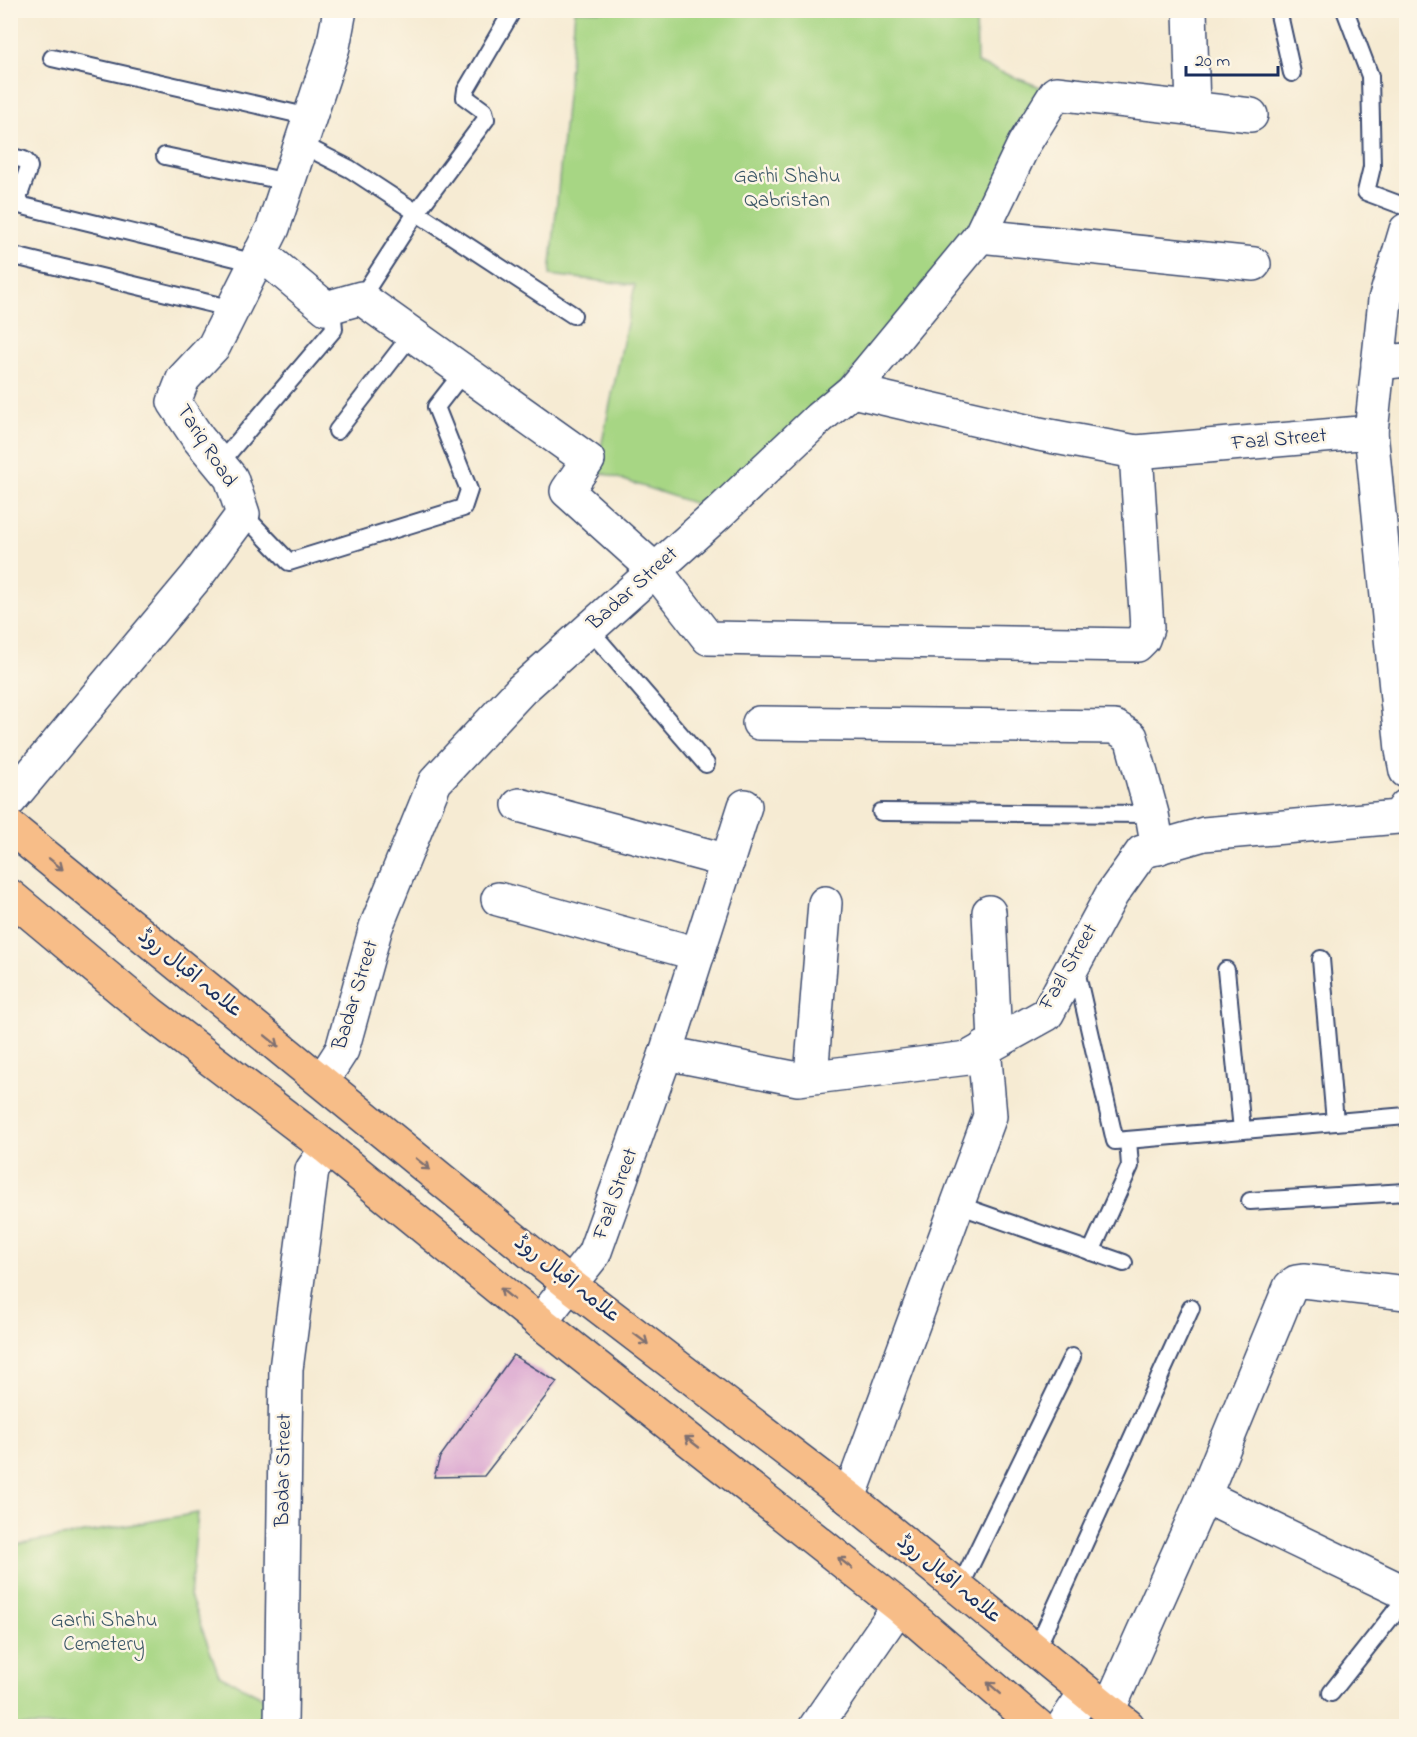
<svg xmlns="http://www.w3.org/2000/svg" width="1417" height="1737" viewBox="0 0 1417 1737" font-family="'Indie Flower','Playpen Sans Arabic',sans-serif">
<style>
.green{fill:#a7d684;stroke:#618271;stroke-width:1.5}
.building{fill:#d89fcf}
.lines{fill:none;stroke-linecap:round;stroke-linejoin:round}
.service-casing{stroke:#3c4b70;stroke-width:20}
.minor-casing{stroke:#3c4b70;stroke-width:36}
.primary-casing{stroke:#3c4b70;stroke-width:36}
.service{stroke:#fff;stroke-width:16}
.minor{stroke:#fff;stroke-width:33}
.primary{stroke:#f7bd88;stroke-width:33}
.oneway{stroke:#7e6f71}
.labels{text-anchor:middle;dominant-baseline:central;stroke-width:5;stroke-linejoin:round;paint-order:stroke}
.park-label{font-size:21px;fill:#3e5968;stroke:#fcf5e5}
.street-label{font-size:21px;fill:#1b2f5e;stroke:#fcf5e5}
</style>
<rect width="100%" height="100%" fill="#fcf5e5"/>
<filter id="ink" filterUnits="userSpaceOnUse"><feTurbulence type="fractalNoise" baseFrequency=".0167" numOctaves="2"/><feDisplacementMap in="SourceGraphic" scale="12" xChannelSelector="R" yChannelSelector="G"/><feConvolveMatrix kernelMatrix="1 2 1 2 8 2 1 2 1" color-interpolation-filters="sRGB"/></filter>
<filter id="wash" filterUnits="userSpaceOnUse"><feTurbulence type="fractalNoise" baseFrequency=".008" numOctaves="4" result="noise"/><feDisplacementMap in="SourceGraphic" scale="24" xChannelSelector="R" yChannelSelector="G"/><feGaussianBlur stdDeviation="1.35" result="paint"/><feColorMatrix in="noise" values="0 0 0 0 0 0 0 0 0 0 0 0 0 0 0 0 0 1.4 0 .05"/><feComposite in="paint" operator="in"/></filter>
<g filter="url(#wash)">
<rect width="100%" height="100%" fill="#f6ebd3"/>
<g class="green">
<path d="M575 11H976L977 63 1056 93 980 236 720 512 596 471 635 285 550 275Z"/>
<path d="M198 1513 190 1596 219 1675 268 1700 264 1726H11V1546Z"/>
</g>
<g id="blocks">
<path class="building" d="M513 1355 557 1382 484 1476 434 1477 440 1457Z"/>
</g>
</g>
<g filter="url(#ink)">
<use href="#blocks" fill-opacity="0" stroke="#3c4b70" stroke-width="1.5"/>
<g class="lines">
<defs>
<g id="service">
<path d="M1278 10 1292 73"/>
<path d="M1345 10 1370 76 1372 167 1366 192 1406 207"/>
<path d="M52 58 310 117"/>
<path d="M301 144 350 169 573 315"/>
<path d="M165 156 288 182"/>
<path d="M10 157C19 159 27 158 29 167L18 198 23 206 256 263"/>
<path d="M10 255 233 309"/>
<path d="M361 298 416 213 486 119 484 111 465 97 466 90 510 15"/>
<path d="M337 431 412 334"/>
<path d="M219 464 334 329 332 307"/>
<path d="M243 514 289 562 463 508 469 490 436 407 464 371"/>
<path d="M589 629 706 764"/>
<path d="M881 812 1152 814"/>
<path d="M1321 959 1335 1122"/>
<path d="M1075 966 1115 1141 1406 1116"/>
<path d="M1226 970 1242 1130"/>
<path d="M1250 1201 1406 1192"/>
<path d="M958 1205 1124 1263"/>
<path d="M1091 1252 1130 1166 1128 1140"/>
<path d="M959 1589 1072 1357"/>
<path d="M1036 1650 1191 1308"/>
<path d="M1331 1693 1406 1598"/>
</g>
<g id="minor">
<path d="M1190 10 1193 109"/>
<path d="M980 236 1254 264"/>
<path d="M260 253 326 308 361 298 588 460 567 491 655 570 708 638 1137 645 1143 639 1147 628 1136 452"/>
<path d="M1378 363 1406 360"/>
<path d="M852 391 1039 434 1136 452 1371 432 1402 750 1406 771"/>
<path d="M1371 432 1385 300 1406 230"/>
<path d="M759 723 1115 727 1131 737 1152 814 1158 848"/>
<path d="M10 800 197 576 243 514 231 478 198 438 174 402 183 379 214 346 273 228 333 47 340 10"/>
<path d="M519 805 728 861"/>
<path d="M498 899 698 954"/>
<path d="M989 912 995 1042"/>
<path d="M666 1053 798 1079 968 1058 1047 1014 1112 894 1142 852 1204 834 1398 817 1406 806"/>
<path d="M811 1077 825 903"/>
<path d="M322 1081 342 1050 376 927 435 782 521 690 720 512 819 418 852 391 980 236 1024 144 1056 93 1251 115"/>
<path d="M540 1322 594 1254 666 1053 745 806"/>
<path d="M1204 1496 1406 1593"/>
<path d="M849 1498 990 1116 984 1048"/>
<path d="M1108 1711 1204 1496 1290 1287 1296 1282 1303 1281 1406 1293"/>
<path d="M281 1726 286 1369 312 1170 327 1148"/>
<path d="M816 1726 899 1606"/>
<path d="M1063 1726 1086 1692"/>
</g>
<g id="primary">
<path d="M10 827 569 1284 849 1498 1128 1726"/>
<path d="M10 896 150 1013 327 1148 540 1322 899 1606 1038 1726"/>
</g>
</defs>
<use href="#service" class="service-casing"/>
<use href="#minor" class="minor-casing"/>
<use href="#primary" class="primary-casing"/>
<use href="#service" class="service"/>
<use href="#minor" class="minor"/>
<use href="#primary" class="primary"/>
</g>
<defs><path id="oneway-shaft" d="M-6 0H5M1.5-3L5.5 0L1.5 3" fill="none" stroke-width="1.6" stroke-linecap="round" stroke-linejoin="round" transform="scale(1.5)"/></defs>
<g class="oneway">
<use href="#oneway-shaft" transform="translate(56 864) rotate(39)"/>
<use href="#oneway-shaft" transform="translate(272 1041) rotate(39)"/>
<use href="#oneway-shaft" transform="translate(423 1164) rotate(39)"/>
<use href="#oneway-shaft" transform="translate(507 1294) rotate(-141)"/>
<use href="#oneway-shaft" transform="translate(641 1339) rotate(37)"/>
<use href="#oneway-shaft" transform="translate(692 1442) rotate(-142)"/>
<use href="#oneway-shaft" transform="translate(845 1563) rotate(-142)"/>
<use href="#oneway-shaft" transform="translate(994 1688) rotate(-139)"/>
</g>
</g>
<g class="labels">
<g class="park-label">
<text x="787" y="177">Garhi Shahu<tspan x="787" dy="24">Qabristan</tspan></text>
<text x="104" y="1621">Garhi Shahu<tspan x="104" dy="24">Cemetery</tspan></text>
</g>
<g class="street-label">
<text transform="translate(1279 440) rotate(-5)">Fazl Street</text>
<text transform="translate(206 446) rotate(57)">Tariq Road</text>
<text transform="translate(633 589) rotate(-42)">Badar Street</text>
<text transform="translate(1069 967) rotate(-60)">Fazl Street</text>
<text transform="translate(190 974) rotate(39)">علامہ اقبال روڈ</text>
<text transform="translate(356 995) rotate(-73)">Badar Street</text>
<text transform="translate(616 1194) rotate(-70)">Fazl Street</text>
<text transform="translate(567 1280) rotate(38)">علامہ اقبال روڈ</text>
<text transform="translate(284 1470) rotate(-89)">Badar Street</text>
<text transform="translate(949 1580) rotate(39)">علامہ اقبال روڈ</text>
</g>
</g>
<rect width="1417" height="1737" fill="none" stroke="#fcf5e5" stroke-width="36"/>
<path d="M1186 66v9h92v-9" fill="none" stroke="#1b2f5e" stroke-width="3"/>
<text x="1195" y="66" font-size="18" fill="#1b2f5e" stroke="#fcf5e5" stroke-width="4.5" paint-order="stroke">20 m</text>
</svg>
